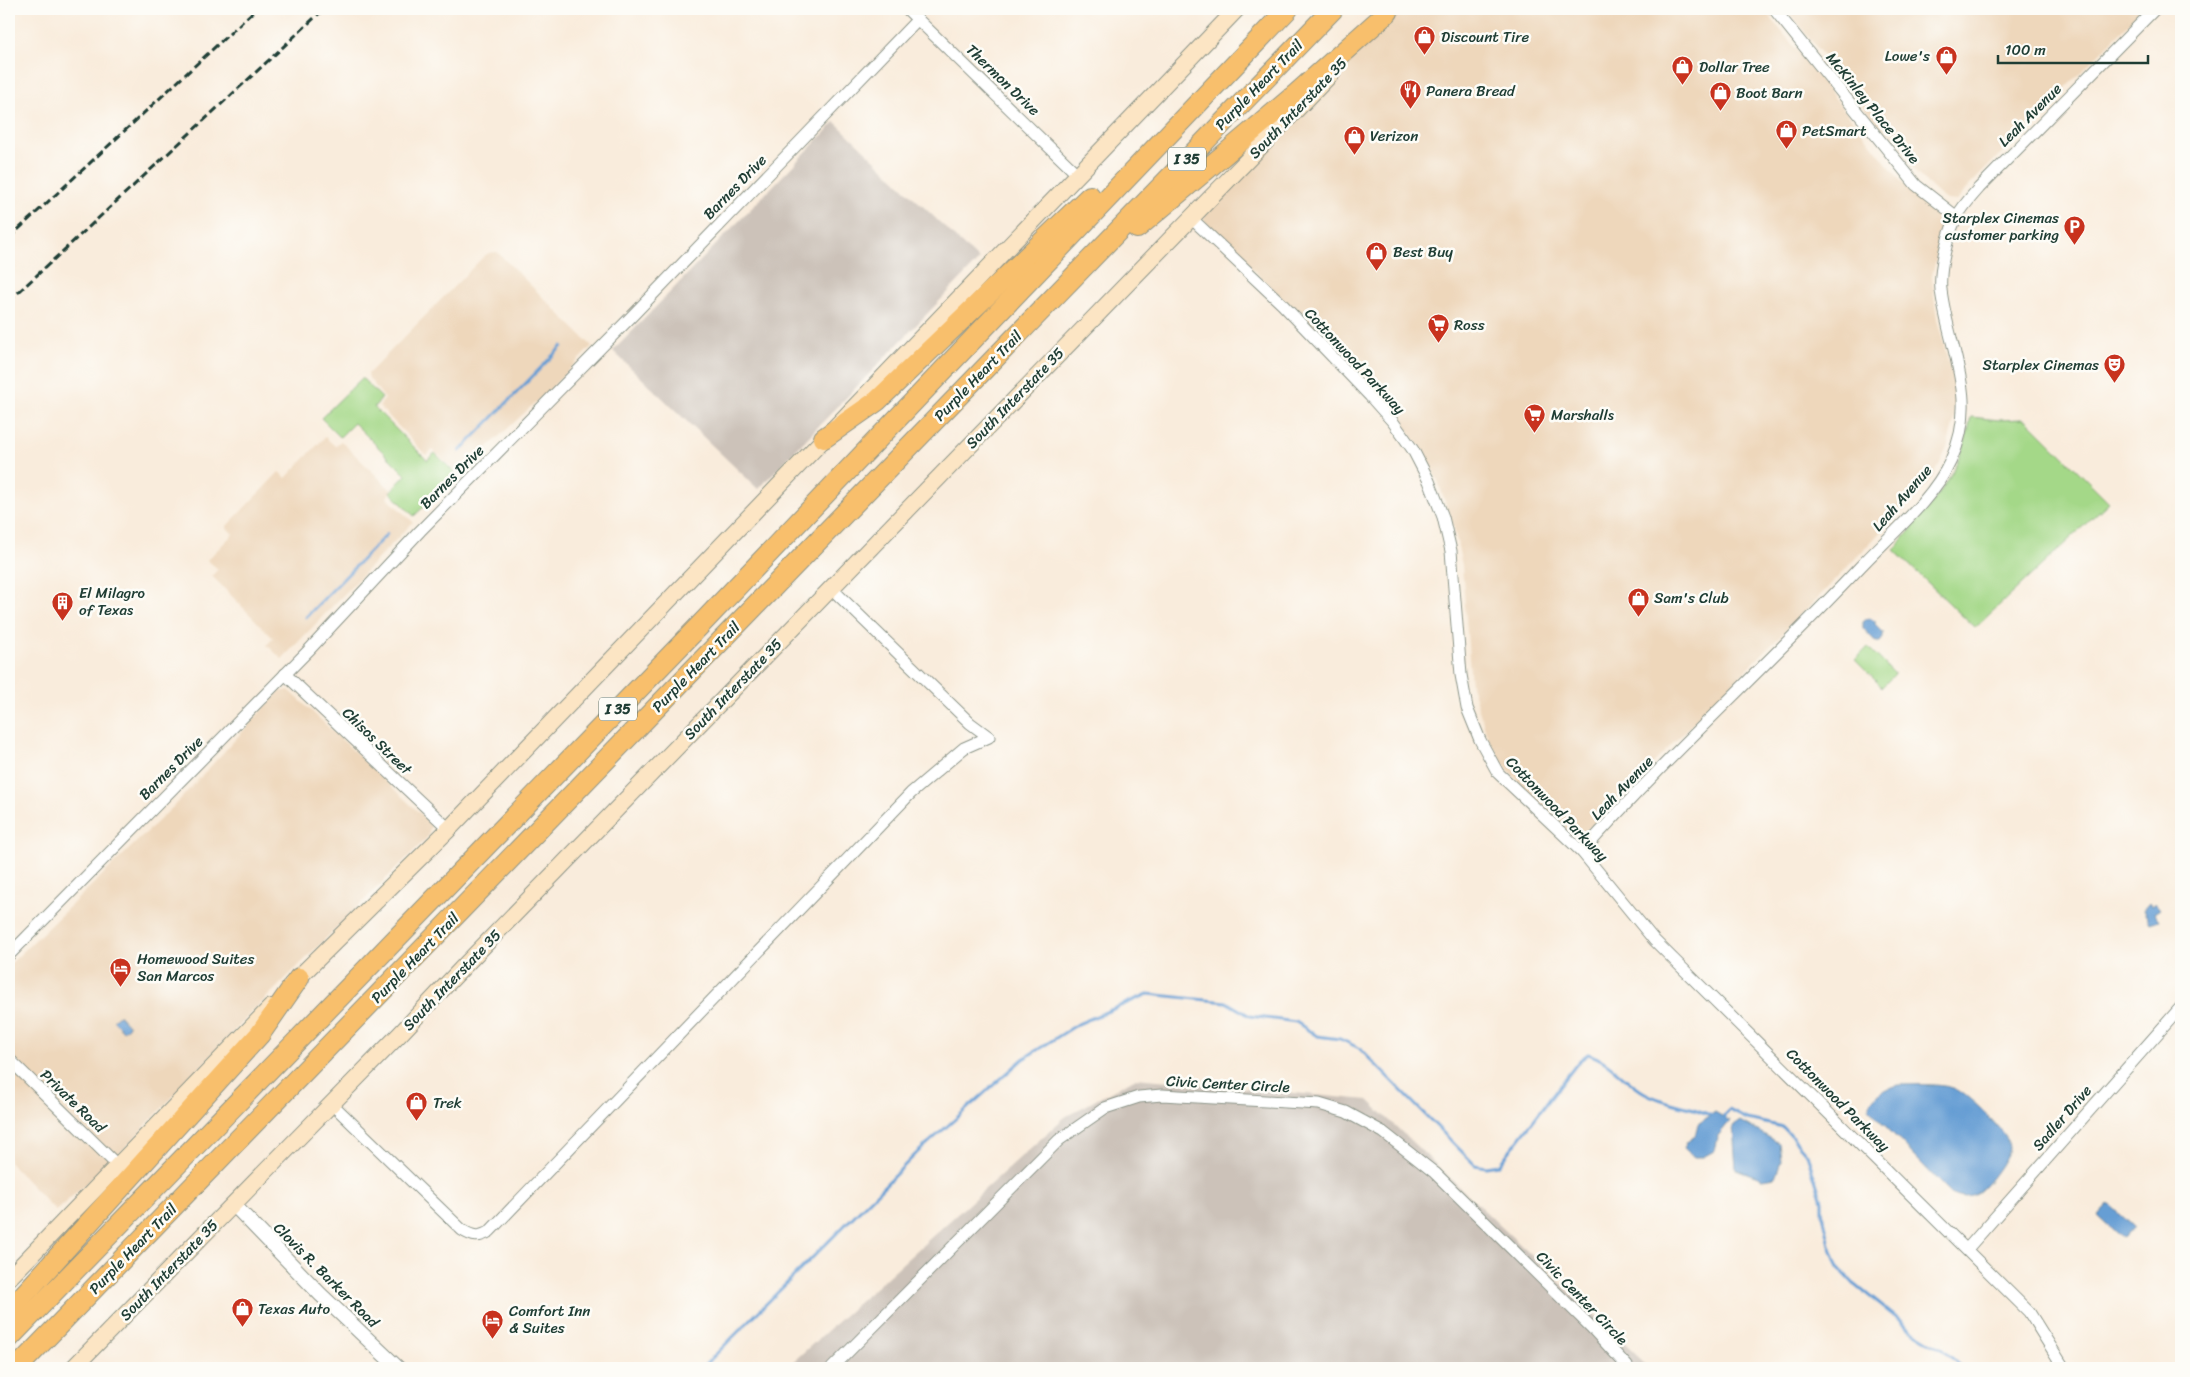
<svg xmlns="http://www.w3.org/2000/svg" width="2190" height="1377" viewBox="0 0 2190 1377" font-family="Sriracha,sans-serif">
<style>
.built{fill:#eed7bb}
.industrial{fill:#ccc2b9}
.green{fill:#a4d888;stroke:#628a5e}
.water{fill:#669ed4;stroke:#426e84}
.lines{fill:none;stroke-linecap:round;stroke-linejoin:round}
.stream{stroke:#669ed4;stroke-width:3}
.minor-casing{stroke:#8c9488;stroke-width:13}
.tertiary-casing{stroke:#8c9488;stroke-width:16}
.secondary-casing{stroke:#8c9488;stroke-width:18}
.motorway-casing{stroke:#8c9488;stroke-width:22}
.minor{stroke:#fff;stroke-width:11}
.tertiary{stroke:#fff;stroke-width:14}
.secondary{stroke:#fce5c4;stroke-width:16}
.motorway{stroke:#f8bf6c;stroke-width:20}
.rail{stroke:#1f3d34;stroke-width:3;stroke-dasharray:8 4;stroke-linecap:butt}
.labels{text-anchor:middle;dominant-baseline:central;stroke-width:5;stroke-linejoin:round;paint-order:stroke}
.shield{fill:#fdfcf7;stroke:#62766e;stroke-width:1}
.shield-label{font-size:14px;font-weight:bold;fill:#1f3d34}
.poi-label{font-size:15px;fill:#1f3d34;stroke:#fdfcf7;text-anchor:start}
.street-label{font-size:15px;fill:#1f3d34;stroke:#fdfcf7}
</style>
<rect width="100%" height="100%" fill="#fdfcf7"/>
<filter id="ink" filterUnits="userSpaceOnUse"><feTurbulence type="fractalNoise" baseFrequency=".02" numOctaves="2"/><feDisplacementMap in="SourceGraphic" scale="10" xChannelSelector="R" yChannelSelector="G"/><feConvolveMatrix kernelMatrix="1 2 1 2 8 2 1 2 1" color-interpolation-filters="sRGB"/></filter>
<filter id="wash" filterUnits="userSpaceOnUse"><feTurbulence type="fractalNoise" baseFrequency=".0096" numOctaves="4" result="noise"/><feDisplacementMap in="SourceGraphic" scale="20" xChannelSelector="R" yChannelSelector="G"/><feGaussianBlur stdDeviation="1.12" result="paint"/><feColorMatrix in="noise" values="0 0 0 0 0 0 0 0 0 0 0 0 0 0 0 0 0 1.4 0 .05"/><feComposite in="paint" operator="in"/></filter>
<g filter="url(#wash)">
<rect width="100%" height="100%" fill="#f9ecdc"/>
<g class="built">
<path d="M1400 9H1764L1900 180 1943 219V227L1932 276 1937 320 1953 377 1956 399 1954 421 1947 448 1934 476 1810 606 1580 837 1575 836 1570 832 1522 785 1503 764 1488 738 1471 685 1462 565 1455 532 1438 481 1424 453 1389 403 1204 221 1205 211Z"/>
<path d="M1786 9H2143L1970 185 1957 201 1947 200 1940 195 1917 174Z"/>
<path d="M497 252 592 346 551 388 459 474 433 450 426 455 379 406 385 399 369 378 368 374 484 256 489 253Z"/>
<path d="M325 437 335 446 341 441 391 490 387 498 413 522 282 659 267 645 273 638 212 576 218 569 207 560 233 534 226 527 279 472 286 478Z"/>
<path d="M289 690 431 824 428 837 254 1010 122 1151 56 1211 9 1162V965L174 806 279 692Z"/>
</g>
<g class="industrial">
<path d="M835 122 979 260 758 489 613 351Z"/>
<path d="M1136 1078 1368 1100 1650 1368H786L1065 1117Z"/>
</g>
<g class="green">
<path d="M362 378 382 398 374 407 427 460 435 453 457 475 414 516 390 492 406 475 354 423 340 437 321 418Z"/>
<path d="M1971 417 1999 420 2023 419 2028 421 2109 502 1975 628 1894 550C1931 504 1960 477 1971 417Z"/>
<path d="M1868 647 1895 674 1882 687 1855 660Z"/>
</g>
<g class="water">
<path d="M1868 618 1875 621V624L1883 632V638L1880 642H1876L1863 628V622Z"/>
<path d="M2149 903 2151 906 2155 903 2160 909 2154 913 2159 920 2150 923 2143 910Z"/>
<path d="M119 1015 129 1026 123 1031 113 1020Z"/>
<path d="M1899 1085C1916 1085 1936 1083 1953 1088 1965 1091 2009 1133 2009 1147 2009 1157 1984 1191 1974 1195 1965 1199 1957 1196 1949 1192L1869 1109C1870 1095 1887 1088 1899 1085Z"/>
<path d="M1715 1112 1730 1121 1717 1137 1714 1151 1703 1157H1694L1684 1148 1687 1142 1695 1136 1698 1124Z"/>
<path d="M1740 1121 1779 1143 1781 1161 1775 1177 1763 1179 1736 1169 1733 1126Z"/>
<path d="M2109 1204 2134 1227 2123 1239 2098 1216Z"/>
</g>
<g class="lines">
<g class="stream">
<path d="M460 451 562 346"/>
<path d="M306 617 387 534"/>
<path d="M1724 1120V1115L1729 1110 1747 1119 1783 1127 1807 1154 1822 1201V1211L1830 1245 1838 1267 1853 1283 1914 1332 1942 1349 1963 1368"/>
<path d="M702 1368 917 1153 1023 1059 1078 1024 1148 994 1226 1002 1250 1016 1296 1022 1317 1036 1340 1039 1359 1048 1475 1165 1486 1167 1499 1165 1579 1061 1588 1054C1611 1061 1625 1082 1645 1093 1666 1105 1691 1105 1712 1116"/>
</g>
</g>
</g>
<g filter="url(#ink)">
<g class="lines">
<defs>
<g id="minor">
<path d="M907 9 1077 174"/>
<path d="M1774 9 1916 185 1957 217"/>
<path d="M1191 218 1282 304 1370 396 1393 422 1413 450 1429 481 1443 517 1451 551 1461 675 1467 708 1480 740 1498 773 1582 852 1654 940 2029 1312 2064 1368"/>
<path d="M285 674 449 829"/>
<path d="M1582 852C1670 753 1769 664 1860 567 1890 535 1933 500 1951 460 1980 398 1949 352 1941 290 1939 269 1947 237 1956 218 1962 207 1971 197 1979 188L2155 9"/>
<path d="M9 955 308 651 420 531 633 315 918 19"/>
<path d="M9 1059 117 1165"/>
<path d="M332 1104 462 1230C473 1237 479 1238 490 1231L911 793 964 748 989 737 970 723 831 588"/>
<path d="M1967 1249 2181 1007"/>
<path d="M832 1368 1059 1140 1105 1108 1139 1097 1162 1095 1319 1104 1346 1112 1383 1132 1435 1173 1591 1327 1627 1366 1626 1368"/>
</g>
<path id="tertiary" d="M233 1204 320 1294 398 1368"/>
<g id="secondary">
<path d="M291 985 449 829 1237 9"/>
<path d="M9 1278 271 1007"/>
<path d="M73 1368 400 1034 467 963 1332 73"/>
</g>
<g id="motorway">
<path d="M1137 228 1295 95 1388 12"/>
<path d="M824 438 877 401 1090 196"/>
<path d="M9 1311 260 1034 299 978"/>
<path d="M9 1338 706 619 1288 9"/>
<path d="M17 1368 1333 9"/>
</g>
</defs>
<use href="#minor" class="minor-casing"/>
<use href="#tertiary" class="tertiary-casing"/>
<use href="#secondary" class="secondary-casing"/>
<use href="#motorway" class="motorway-casing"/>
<use href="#minor" class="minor"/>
<use href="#tertiary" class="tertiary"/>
<use href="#secondary" class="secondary"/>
<use href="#motorway" class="motorway"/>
<g class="rail">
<path d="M9 238 256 9"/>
<path d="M9 301 324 9"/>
</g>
</g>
</g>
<defs>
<symbol id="shop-pin" viewBox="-11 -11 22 30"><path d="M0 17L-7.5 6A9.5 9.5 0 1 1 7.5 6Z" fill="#c8321e" stroke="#fdfcf7"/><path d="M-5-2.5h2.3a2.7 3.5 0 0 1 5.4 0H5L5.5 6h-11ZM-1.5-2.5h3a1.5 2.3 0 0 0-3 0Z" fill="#fff"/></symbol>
<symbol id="restaurant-pin" viewBox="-11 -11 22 30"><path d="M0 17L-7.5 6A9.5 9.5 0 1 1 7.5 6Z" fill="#c8321e" stroke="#fdfcf7"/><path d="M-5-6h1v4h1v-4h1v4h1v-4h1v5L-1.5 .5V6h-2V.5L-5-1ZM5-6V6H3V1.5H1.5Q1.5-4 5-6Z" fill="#fff"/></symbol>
<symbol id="parking-pin" viewBox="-11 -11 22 30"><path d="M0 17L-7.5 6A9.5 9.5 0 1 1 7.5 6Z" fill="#c8321e" stroke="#fdfcf7"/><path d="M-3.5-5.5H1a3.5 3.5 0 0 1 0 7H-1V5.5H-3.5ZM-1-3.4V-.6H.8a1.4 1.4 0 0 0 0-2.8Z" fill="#fff"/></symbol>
<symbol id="supermarket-pin" viewBox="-11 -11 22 30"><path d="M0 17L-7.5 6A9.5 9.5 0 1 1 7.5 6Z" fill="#c8321e" stroke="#fdfcf7"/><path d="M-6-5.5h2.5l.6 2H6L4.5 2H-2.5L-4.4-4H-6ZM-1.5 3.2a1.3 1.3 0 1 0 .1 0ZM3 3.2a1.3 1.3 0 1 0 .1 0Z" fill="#fff"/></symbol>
<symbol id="theatre-pin" viewBox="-11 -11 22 30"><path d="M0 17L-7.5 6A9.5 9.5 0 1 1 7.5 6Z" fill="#c8321e" stroke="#fdfcf7"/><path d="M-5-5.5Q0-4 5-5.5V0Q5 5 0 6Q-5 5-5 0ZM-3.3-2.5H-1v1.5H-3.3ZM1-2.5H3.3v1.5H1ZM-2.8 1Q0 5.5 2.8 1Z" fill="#fff"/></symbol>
<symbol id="building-pin" viewBox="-11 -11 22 30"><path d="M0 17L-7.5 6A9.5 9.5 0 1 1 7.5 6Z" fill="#c8321e" stroke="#fdfcf7"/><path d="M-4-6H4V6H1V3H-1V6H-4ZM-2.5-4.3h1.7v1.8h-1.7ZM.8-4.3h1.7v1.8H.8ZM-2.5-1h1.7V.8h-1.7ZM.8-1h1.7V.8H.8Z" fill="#fff"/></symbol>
<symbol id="hotel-pin" viewBox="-11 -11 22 30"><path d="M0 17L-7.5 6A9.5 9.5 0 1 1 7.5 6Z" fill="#c8321e" stroke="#fdfcf7"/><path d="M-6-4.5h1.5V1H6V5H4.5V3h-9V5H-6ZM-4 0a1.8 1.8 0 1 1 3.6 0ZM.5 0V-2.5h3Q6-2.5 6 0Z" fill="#fff"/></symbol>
</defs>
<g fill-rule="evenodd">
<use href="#shop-pin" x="1412" y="24" width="25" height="34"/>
<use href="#shop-pin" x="1934" y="44" width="25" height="34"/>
<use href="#shop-pin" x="1670" y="54" width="25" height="34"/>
<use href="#restaurant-pin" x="1398" y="78" width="25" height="34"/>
<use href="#shop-pin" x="1708" y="80" width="25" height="34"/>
<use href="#shop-pin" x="1774" y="118" width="25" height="34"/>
<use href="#shop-pin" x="1342" y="124" width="25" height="34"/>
<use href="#parking-pin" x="2062" y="214" width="25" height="34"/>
<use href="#shop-pin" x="1364" y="240" width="25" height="34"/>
<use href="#supermarket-pin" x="1426" y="312" width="25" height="34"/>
<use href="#theatre-pin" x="2102" y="352" width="25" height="34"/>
<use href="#supermarket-pin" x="1522" y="402" width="25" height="34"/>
<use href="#shop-pin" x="1626" y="586" width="25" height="34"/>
<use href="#building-pin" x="50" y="590" width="25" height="34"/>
<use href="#hotel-pin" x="108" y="956" width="25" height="34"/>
<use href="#shop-pin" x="404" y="1090" width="25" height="34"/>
<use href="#shop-pin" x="230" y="1296" width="25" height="34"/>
<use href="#hotel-pin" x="480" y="1308" width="25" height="34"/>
</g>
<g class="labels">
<g class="shield">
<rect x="1168" y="147.5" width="38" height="23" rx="4"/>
<rect x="599" y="697.5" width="38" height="23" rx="4"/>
</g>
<g class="shield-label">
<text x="1187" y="159">I 35</text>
<text x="618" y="709">I 35</text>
</g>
<g class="poi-label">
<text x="1441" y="37">Discount Tire</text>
<text x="1930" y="56" text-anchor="end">Lowe's</text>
<text x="1699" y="67">Dollar Tree</text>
<text x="1426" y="91">Panera Bread</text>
<text x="1736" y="93">Boot Barn</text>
<text x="1802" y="131">PetSmart</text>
<text x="1370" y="136">Verizon</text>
<text x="2059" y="218" text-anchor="end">Starplex Cinemas<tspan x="2059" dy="17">customer parking</tspan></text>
<text x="1393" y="252">Best Buy</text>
<text x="1454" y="325">Ross</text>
<text x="2099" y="365" text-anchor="end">Starplex Cinemas</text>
<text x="1551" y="415">Marshalls</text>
<text x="79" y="593">El Milagro<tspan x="79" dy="17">of Texas</tspan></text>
<text x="1654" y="598">Sam's Club</text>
<text x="137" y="959">Homewood Suites<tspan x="137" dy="17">San Marcos</tspan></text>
<text x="433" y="1103">Trek</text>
<text x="258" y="1309">Texas Auto</text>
<text x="509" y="1311">Comfort Inn<tspan x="509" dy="17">&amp; Suites</tspan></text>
</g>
<g class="street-label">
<text transform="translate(1003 80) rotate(44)">Thermon Drive</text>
<text transform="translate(1259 85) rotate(-46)">Purple Heart Trail</text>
<text transform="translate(1298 108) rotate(-46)">South Interstate 35</text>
<text transform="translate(1873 108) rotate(51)">McKinley Place Drive</text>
<text transform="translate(2030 115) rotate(-45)">Leah Avenue</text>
<text transform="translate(735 187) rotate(-46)">Barnes Drive</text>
<text transform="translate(1355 361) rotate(47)">Cottonwood Parkway</text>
<text transform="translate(978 376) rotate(-46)">Purple Heart Trail</text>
<text transform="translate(1015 398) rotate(-46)">South Interstate 35</text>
<text transform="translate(452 477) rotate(-45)">Barnes Drive</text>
<text transform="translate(1902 498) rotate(-49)">Leah Avenue</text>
<text transform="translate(696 667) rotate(-46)">Purple Heart Trail</text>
<text transform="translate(733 689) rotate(-46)">South Interstate 35</text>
<text transform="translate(377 741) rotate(44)">Chisos Street</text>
<text transform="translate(171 768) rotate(-45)">Barnes Drive</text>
<text transform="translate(1622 788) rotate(-46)">Leah Avenue</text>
<text transform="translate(1557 809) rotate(46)">Cottonwood Parkway</text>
<text transform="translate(415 958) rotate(-46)">Purple Heart Trail</text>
<text transform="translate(452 980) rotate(-46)">South Interstate 35</text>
<text transform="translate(1228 1084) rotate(3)">Civic Center Circle</text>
<text transform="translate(1838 1100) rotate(45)">Cottonwood Parkway</text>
<text transform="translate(73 1101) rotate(44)">Private Road</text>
<text transform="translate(2062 1118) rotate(-49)">Sadler Drive</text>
<text transform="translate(133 1249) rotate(-46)">Purple Heart Trail</text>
<text transform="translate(169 1270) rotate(-46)">South Interstate 35</text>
<text transform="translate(326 1275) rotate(45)">Clovis R. Barker Road</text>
<text transform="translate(1582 1298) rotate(46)">Civic Center Circle</text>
</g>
</g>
<rect width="2190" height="1377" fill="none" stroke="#fdfcf7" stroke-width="30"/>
<path d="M1998 55v8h150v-8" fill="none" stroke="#1f3d34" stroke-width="2.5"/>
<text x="2005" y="55" font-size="15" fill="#1f3d34" stroke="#fdfcf7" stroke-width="4" paint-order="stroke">100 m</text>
</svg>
